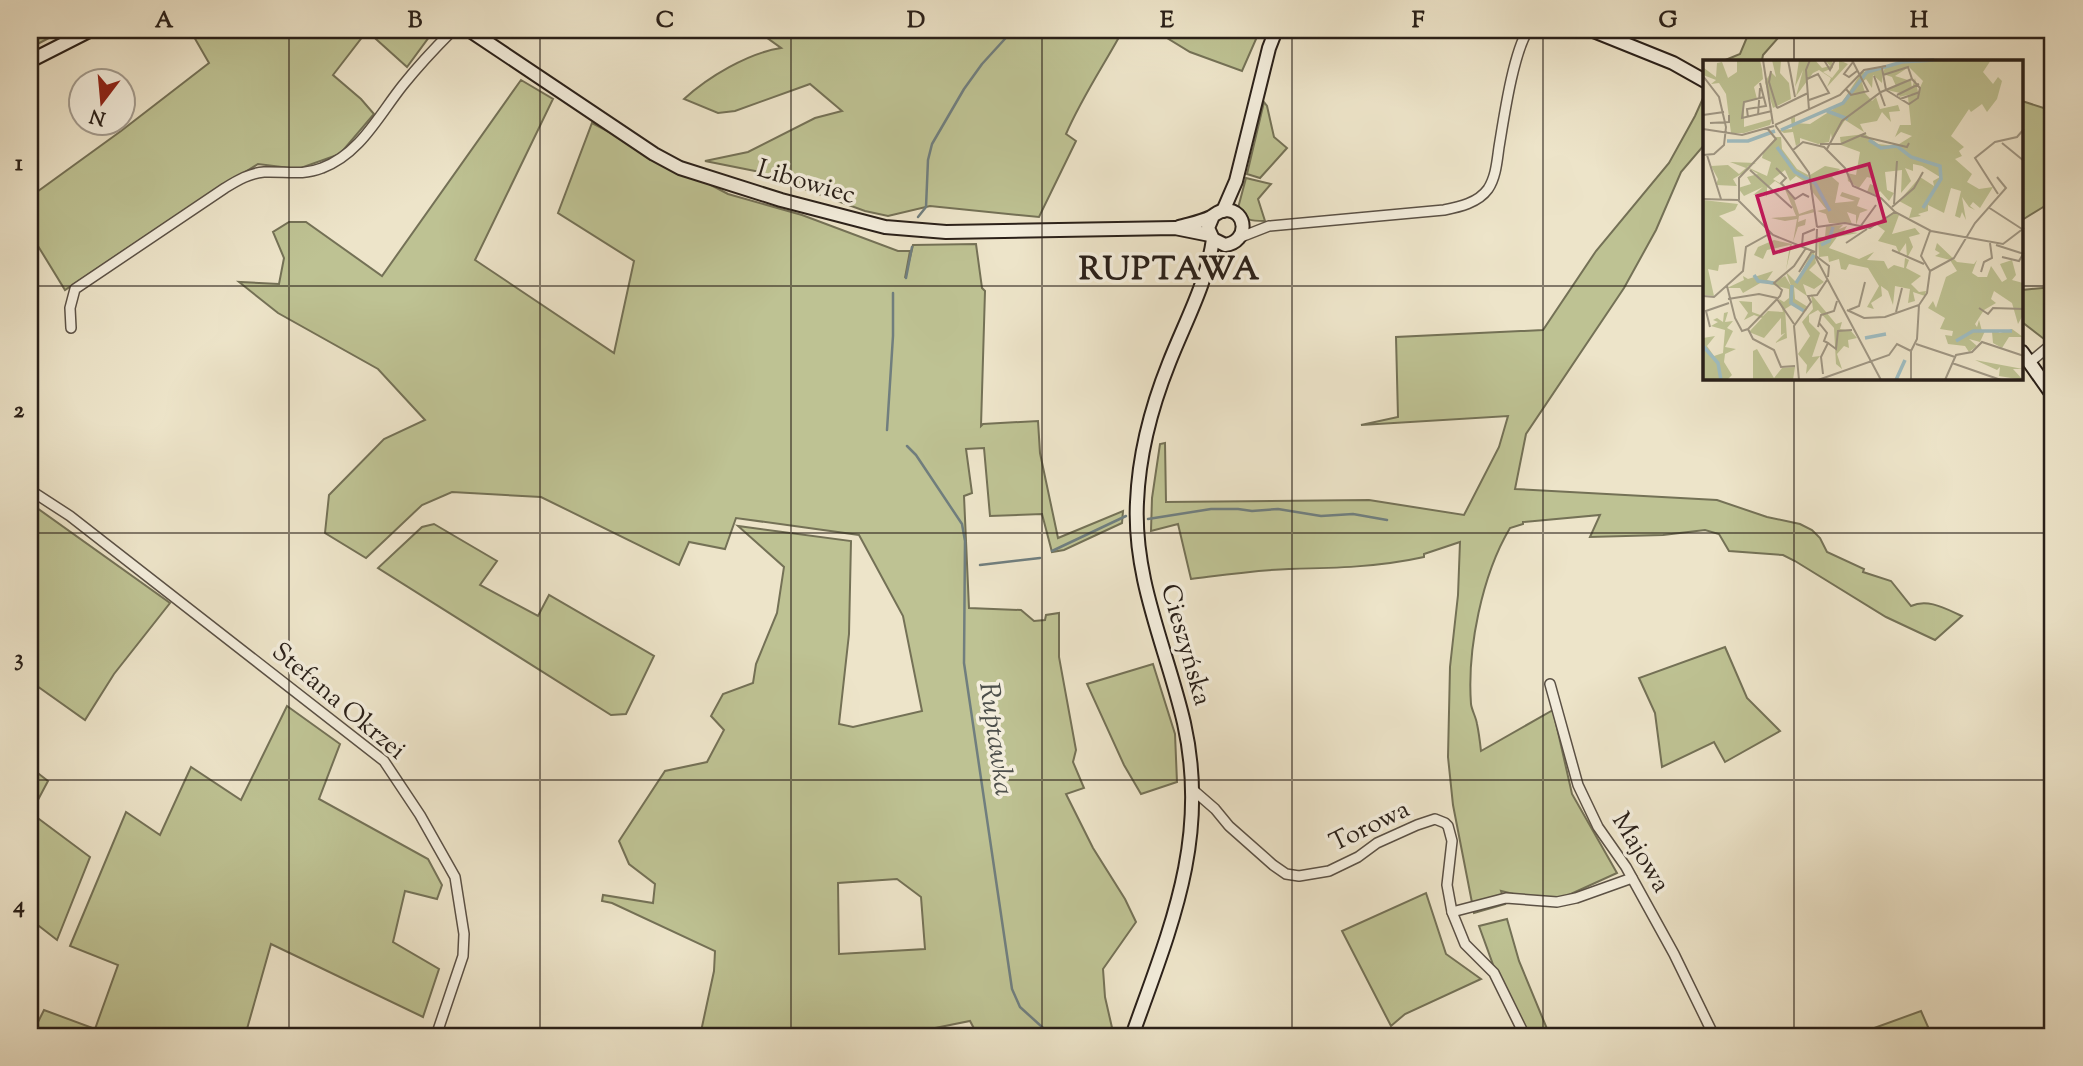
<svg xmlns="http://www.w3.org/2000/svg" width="2083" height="1066" viewBox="0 0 2083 1066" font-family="'Sorts Mill Goudy',serif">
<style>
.green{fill:#bec293;stroke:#747156;stroke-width:2;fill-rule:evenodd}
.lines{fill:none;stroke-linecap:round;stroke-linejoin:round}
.stream{stroke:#707e7e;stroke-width:2.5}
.street-casing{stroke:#5b5145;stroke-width:12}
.secondary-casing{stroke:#2a2019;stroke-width:16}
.street{stroke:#f3eddc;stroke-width:9}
.secondary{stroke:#f3eddc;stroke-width:12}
.grid{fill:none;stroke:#2a2019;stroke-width:2;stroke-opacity:0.55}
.labels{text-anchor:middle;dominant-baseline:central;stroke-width:7;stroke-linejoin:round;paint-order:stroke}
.street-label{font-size:26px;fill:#2a2019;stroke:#f3eddc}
.water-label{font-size:28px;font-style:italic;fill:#4d4f4b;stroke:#f3eddc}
.district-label{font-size:33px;font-weight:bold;letter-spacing:2px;fill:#2a2019;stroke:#f3eddc}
.inset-river{fill:none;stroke:#9ebcc1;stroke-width:3.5}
.inset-road{fill:none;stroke:#9f9683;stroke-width:2}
.view{fill:#c2185b;fill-opacity:0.15;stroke:#c2185b;stroke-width:3.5}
.inset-edge{fill:none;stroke:#2a2019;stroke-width:3.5}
.neatline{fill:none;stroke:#2a2019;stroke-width:2.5}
.grid-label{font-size:23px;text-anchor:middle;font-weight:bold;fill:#2a2019}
</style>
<rect width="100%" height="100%" fill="#ede4c9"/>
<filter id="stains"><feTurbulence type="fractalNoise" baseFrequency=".00286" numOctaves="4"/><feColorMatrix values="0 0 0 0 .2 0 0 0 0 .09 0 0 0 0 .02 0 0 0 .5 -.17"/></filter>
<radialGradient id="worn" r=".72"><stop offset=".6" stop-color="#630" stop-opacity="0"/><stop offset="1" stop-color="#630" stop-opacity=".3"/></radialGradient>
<g class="green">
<path d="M30 30H64L30 48Z"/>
<path d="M190 30H431L432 33 407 67 367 31 333 75 361 99 374 114 340 154 298 169 258 164 171 219 65 290 30 233V197L121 131 209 63Z"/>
<path d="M756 30H1123C1104 65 1082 97 1066 134L1076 141 1039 217 930 206 888 216 865 211 755 171 705 161 748 152 815 118 842 111 810 84 735 111 718 113 684 99C708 77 748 53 781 48Z"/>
<path d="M1154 30H1260L1242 71 1190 52Z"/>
<path d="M1750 30H1785L1763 55 1762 60 1795 61H1723L1740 54Z"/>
<path d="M521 80 553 99 475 260 614 353 634 261 558 213 592 123 728 194 802 215 898 251H910L905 278 913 245 976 244 982 288 985 291 981 426 983 424 1038 421 1040 453 1058 538 1123 511 1122 523 1064 550 1052 552 1042 514 990 516 984 448 966 449 972 493 964 496 969 608 1021 610 1034 621 1045 620 1046 615 1059 613V657L1076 750 1073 762 1084 788 1066 794 1093 848 1125 899 1136 922 1103 969 1105 997 1113 1032 1116 1036H978L970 1021 915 1032V1036H700L714 971 715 951 612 903 602 901 603 895 653 903 655 884 629 864 619 841 665 771 707 762 724 730 711 716 723 694 753 683 756 664 777 613 784 567 738 526 851 541 849 634 839 724 853 727 922 711 903 616 859 535 736 518 725 549 689 542 679 565 541 497 452 492 422 505 366 558 325 533 329 495 384 439 425 420 378 369 278 313 239 282 279 284 284 258 273 232 289 222H306L382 276ZM897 879 921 897 925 949 839 954 838 883Z"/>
<path d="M1704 96 1705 144 1681 172 1656 230 1624 288 1526 434 1515 489 1717 500 1767 517 1800 524 1812 530 1820 538 1827 552 1864 569 1863 572 1891 581 1911 606C1928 598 1946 609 1962 616L1935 640 1886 617 1795 561 1783 555 1729 551 1719 534 1705 530 1663 535 1590 537 1600 515 1523 522V524L1510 528C1482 575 1467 649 1471 704 1472 711 1476 717 1477 724 1479 733 1480 742 1481 751L1553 710 1572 794 1617 873 1551 903 1501 891 1505 904 1474 913 1453 805 1448 757 1450 667 1458 595 1460 542 1424 554V557C1379 567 1335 568 1289 569 1256 570 1223 575 1191 579L1178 524 1151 531 1152 498 1160 444 1165 443 1166 502 1369 500 1464 515 1499 447 1508 416 1361 425 1398 417 1396 337 1543 330 1596 251 1669 163 1695 116Z"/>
<path d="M2022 101 2053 111V201L2022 220Z"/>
<path d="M1264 102 1267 106 1274 137 1287 148 1260 178 1247 174Z"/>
<path d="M1246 178 1271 184 1258 199 1265 221C1250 221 1246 221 1238 208Z"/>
<path d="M2053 287V330L2044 339 2022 322V290Z"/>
<path d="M30 503 170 603 114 674 85 720 30 681Z"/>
<path d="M434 524 497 561 480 585 538 616 549 595 654 656 626 714 611 715 378 568 422 527Z"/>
<path d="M1725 647 1747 698 1780 731 1725 762 1714 742 1662 767 1655 713 1639 678Z"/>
<path d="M1153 664 1175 734 1177 782 1141 794 1124 765 1087 684Z"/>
<path d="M287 706 340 744 319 799 428 859 442 885 437 899 405 891 393 942 439 969 423 1017 271 944 245 1036H31L44 1010 95 1029 118 965 70 946 126 812 160 835 191 767 241 800Z"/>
<path d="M30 767 48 781 31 813 90 857 57 940 30 919Z"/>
<path d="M1426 893 1446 954 1481 979 1405 1014 1391 1026 1342 931Z"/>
<path d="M1507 919 1519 961 1550 1036H1528L1495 970 1479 926Z"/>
<path d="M1921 1011 1932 1036 1855 1035Z"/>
</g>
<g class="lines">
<g class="stream">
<path d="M918 217 926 207 928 160 932 144 964 89 982 64 1013 30"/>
<path d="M906 278 912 247"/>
<path d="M887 430 893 336V293"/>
<path d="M907 446 916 455 962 524 965 541 964 663 1012 989 1020 1007 1052 1036"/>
<path d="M1148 519 1211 509H1238L1252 511 1278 509 1321 516 1353 514 1387 520"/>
<path d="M1052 551 1126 516"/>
<path d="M980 565 1040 558"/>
</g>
<defs>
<g id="street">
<path d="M1241 237 1269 226 1444 210C1459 207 1478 203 1488 189 1496 177 1497 161 1499 147 1504 117 1513 54 1528 30"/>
<path d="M71 328 70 308 75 289 225 188C238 180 250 173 264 172 285 171 302 176 322 168 360 154 379 115 403 85 419 65 436 47 453 30"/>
<path d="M2029 363 2053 343"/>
<path d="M30 490 70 516 384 761 420 815 455 877 464 934 463 956 436 1036"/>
<path d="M1550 684 1578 785 1598 827 1626 867 1674 954 1714 1036"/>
<path d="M1192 789 1215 809 1229 826 1273 865 1286 874 1299 876 1329 871 1358 857 1377 843 1417 825 1435 819 1445 823 1448 826 1452 841 1447 885 1452 912 1465 944 1494 973 1525 1036"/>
<path d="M1452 912 1506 898 1557 902 1576 898 1632 878"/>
</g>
<g id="secondary">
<path d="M469 30 654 154 680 168 781 200 885 227 946 232 1175 228 1210 235"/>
<path d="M1591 30 1673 63 1705 81"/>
<path d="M30 61 91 30"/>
<path d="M1223 211 1236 181 1269 48 1276 30"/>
<path d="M1179 227C1189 224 1201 222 1211 217 1216 214 1219 211 1225 210 1248 210 1249 242 1225 245L1213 239 1208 228 1213 216"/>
<path d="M2022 352 2053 396"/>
<path d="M1132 1036C1170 929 1210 839 1184 723 1167 649 1133 580 1137 502 1139 453 1151 408 1169 363 1185 322 1207 283 1213 239"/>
</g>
</defs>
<use href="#street" class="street-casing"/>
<use href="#secondary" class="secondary-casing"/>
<use href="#street" class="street"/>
<use href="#secondary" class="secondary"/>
</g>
<path class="grid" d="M289 30V1036M540 30V1036M791 30V1036M1042 30V1036M1292 30V1036M1543 30V1036M1794 30V61M30 286H1705M2022 286H2053M1794 378V1036M30 533H2053M30 780H2053"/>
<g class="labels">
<g class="street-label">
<text transform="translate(806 183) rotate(16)">Libowiec</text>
<text transform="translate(1185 645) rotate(74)">Cieszyńska</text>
<text transform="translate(338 702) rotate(40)">Stefana Okrzei</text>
<text transform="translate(1370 827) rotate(-26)">Torowa</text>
<text transform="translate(1640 853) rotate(59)">Majowa</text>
</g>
<g class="water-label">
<text transform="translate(995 739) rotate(82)">Ruptawka</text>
</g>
<g class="district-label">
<text x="1170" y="271">RUPTAWA</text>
</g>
</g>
<g transform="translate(1703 60)">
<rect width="320" height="320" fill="#ede4c9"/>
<path d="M34 0H57L59 9 60 19 51 27 54 39 41 42V67L69 59 67 65 41 73H28L23 34 16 23 8 24 13 20 0 15 1 8 13 17 14 3 19 2 25 18 34 12ZM69 0H78L77 13 86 23 88 39 70 48 62 22 68 12 73 17ZM96 0H112L119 8 127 6 122 0H129L130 8 120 12 129 18 136 9V0L145 4 124 27 128 18 116 10 110 13 93 36 100 10 92 27ZM288 0 280 12 290 24 295 17 299 21 294 39 284 52 279 44 268 52 266 49 248 76 261 87 256 91 259 96 252 99 269 114 264 122 276 129 290 127 277 148 270 142 267 146 272 150 266 147 259 137 263 160 259 152 257 158 252 156 258 131 248 128 241 153 225 145V151L215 154 218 156 206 158 209 148 196 141 217 117 231 126 230 121 237 117 219 106 210 104V111L202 108 208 121 198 133 199 110 182 112 184 130 191 133 186 141 177 131 174 135 164 132 167 124 173 126 168 118 164 117 156 128 145 121 144 113 153 115 157 92 138 85 137 77 162 74 175 84 193 86 209 76 198 72 192 77 197 65H208L205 37 209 34 196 37 197 33 184 30 193 26 189 17 180 14 182 7 203 0ZM206 7 220 21 215 32 212 18 209 28 208 21 192 16ZM169 9 180 10 179 23 170 15 169 28 163 19 159 22 162 33 169 41 173 37 177 49 195 45 197 51 186 52 188 62 179 52 174 61 157 64 161 72 142 60 129 80 128 73 126 82 115 84 97 78V83L93 86 90 72 81 73 76 70 89 69 88 58 92 57V63L107 64 138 44 158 13ZM73 77H78L79 89 94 109 105 115V124L93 116 87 121 82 110 70 119 80 125 90 136 96 154 110 149 112 152 96 156 95 162 103 159 102 165 95 167 90 182 94 159 82 161 68 158 93 156 81 127 72 121 64 128V137L62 132 50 135 60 127 41 136 35 128 48 124 44 117 55 114 47 109 30 119 34 126 13 125 15 119 8 106 25 105 36 114 43 108 27 102 53 103 44 107 64 116 68 102 59 98 60 93ZM122 106 137 109 129 117 136 123 132 143 152 141 137 136 139 132 157 138 154 146 165 150 157 153 153 165V155L144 152 149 164 126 163 123 154 114 151 123 149 107 129V115ZM0 140 35 144 32 150 16 156 41 176 30 177 34 203 16 205 15 211 5 209 11 236 0 235ZM190 152 196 155 189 174 212 168 217 174 206 177 210 187 204 198 203 183 196 193 193 186 175 181 182 171 174 165ZM140 165 136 169 144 166 141 171 155 173 134 177 126 188 156 199 171 192 164 200 181 201 185 209 191 205 201 208 202 198 206 200 203 208 218 216 208 224 216 232 223 231 222 236 210 232 212 241 205 243 207 229 192 226 190 245 185 231 178 226 179 236 168 243 171 249 164 247 176 226 165 208 146 204 143 210 138 209 136 199 126 202 125 196 116 197 115 177H122L123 166ZM71 180 89 184 83 210 87 185 64 190 60 199 51 195 55 187ZM234 183 254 202 271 204 274 200 269 213 275 217H284L288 206 299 222 304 219 297 204 309 200 313 215 309 220 320 223V255L315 264 309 243 291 231 288 239 293 243 281 250 272 264 274 267 276 260 279 271 291 270 297 273 309 269 320 277H306L299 288 290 283 289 272 282 271 277 282 266 279 274 286 266 292 262 286 245 284 242 275 249 276 250 271 237 269 242 258 225 248 230 241 233 248 243 217 254 211 247 200 232 196 237 193 232 190ZM109 192H111L113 203 106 210 121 222 111 229 100 224 104 236 91 227 92 239 105 247 103 251 90 244 82 249 84 278 72 283 82 273 78 275V258L61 278 46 272 59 258 51 255 41 260 45 253 36 241 49 242V252L60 256 65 251 80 252 76 239 81 242 86 238V229L59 222 40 233 37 228H24L41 220 40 216 45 219 70 211 64 220 72 222 82 216 88 226 83 212 93 222ZM108 234 133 264 139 262 137 269 148 271 154 278 145 280 146 288 141 286 134 294 139 309 133 304 131 268 115 250 106 255V262L117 273 109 297 117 296 103 314 104 305 95 294 107 276 99 262 110 249ZM25 252 22 262 30 261 24 268 30 271 22 287 33 289 22 294 21 302 29 315 24 320H0V278L12 276 4 286 11 296 20 293 22 270 8 266 15 262 10 260 14 258 20 262 21 253ZM54 289 71 318 79 308 92 307 90 320H50V291ZM272 300 320 309H310L320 320 296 316 297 307 294 310Z" fill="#bec293" fill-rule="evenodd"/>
<path class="inset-river" d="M124 51 145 59M78 70 140 43 164 12 199 2 231 0M166 80 178 88 194 86 208 97 237 106 238 119 220 148M24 81H45L72 71M74 87 92 112 112 123 127 151M118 185 126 181 130 167M51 215 55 221 71 223M93 223 111 195M89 225 88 243 101 251M162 278 183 274M253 281 270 271H309M0 286 15 303 18 320M193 320 202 300"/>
<path class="inset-road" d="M60 0 70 64M85 0 92 37M121 0 127 10 132 0M150 2 141 14 146 17 154 11M179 8 183 30M68 11 66 22 74 48M180 15 205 7 209 19M0 16 16 37 23 67 21 85 11 94 0 95M171 16 182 46M104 19 115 14 126 33 106 40M143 29 148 35 165 31 149 0M183 30 206 44 215 38 217 28 209 19M194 35 216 24M61 37 41 42 39 58 69 51M197 39 217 32M74 48 105 33M106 50 103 10 107 0M0 55 21 52M55 55 57 28M45 58 44 49 63 46 57 23M7 63 26 62V55M72 65 137 35 161 10 183 6M72 65 106 113 114 167M0 69 39 75 71 66M158 76 204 87 206 83M299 83 321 101M117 84H138L163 73M124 89 139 61 178 32 209 19M90 90 100 82 121 87 142 108 150 126 178 138 192 152 228 171 300 184 321 168M4 95 18 139M73 108 83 118 78 123 92 139 100 134 106 137M47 110 89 148M295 134 272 98 292 82 314 77 321 69M0 139 35 140 70 175 112 192M36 140V118L73 79 64 68M191 144 194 101M189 147 211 128 220 112M285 147 319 169M114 167 142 163 167 168 192 152M157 167 173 145M114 169 113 198 178 320M143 183 164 169M99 185 100 174 112 169M293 185 321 194M189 190 221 204M113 196 126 206 125 217M299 197 316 201 320 194M227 211 218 196 227 171M96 212 109 191M278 212 281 202 289 198 287 183M24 226 32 258 39 271 45 269M0 236 11 237 40 211 43 187 68 173M25 239 56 234 74 238M74 239 91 264M276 248 285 254 290 248 321 249M144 250 161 258 182 257 216 245 224 233 227 211 251 198 272 163 303 128 294 117M146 250 156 246 162 222M193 252 199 228M116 263 118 255 131 251 134 241M7 267 3 251 26 243M115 267 116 263 124 273 121 281 125 283 118 297 120 314M45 269 77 236 79 230 71 223 91 206 103 188M45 269 50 279 71 290 78 307 92 306M125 283 133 289 135 271 149 270M213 284 252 297M208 291 214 279 216 245M208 291V320M249 303 298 320M96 320 91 266 108 242 105 236 114 235 124 220M115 320 186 295 194 284 208 291M242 320 253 295 269 292 279 282 321 296"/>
<path class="view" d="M166 104 182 161 71 193 54 136Z"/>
<rect width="320" height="320" class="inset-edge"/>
</g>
<rect width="2083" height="1066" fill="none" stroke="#ede4c9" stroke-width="77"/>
<g transform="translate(102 102) rotate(196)"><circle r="33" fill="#f3eddc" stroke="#a39b8e" stroke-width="2"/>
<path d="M0-5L12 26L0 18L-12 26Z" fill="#8f2418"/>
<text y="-10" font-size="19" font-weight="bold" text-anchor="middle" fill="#2a2019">N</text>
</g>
<rect x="38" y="38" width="2006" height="990" class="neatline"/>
<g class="grid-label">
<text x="164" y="27">A</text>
<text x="415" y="27">B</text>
<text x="665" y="27">C</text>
<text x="916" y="27">D</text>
<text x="1167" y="27">E</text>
<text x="1418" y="27">F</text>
<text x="1668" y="27">G</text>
<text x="1919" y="27">H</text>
<text x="19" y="170">1</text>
<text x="19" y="417">2</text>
<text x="19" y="665">3</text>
<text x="19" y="912">4</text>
</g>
<rect width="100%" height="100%" filter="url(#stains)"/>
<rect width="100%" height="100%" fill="url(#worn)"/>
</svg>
